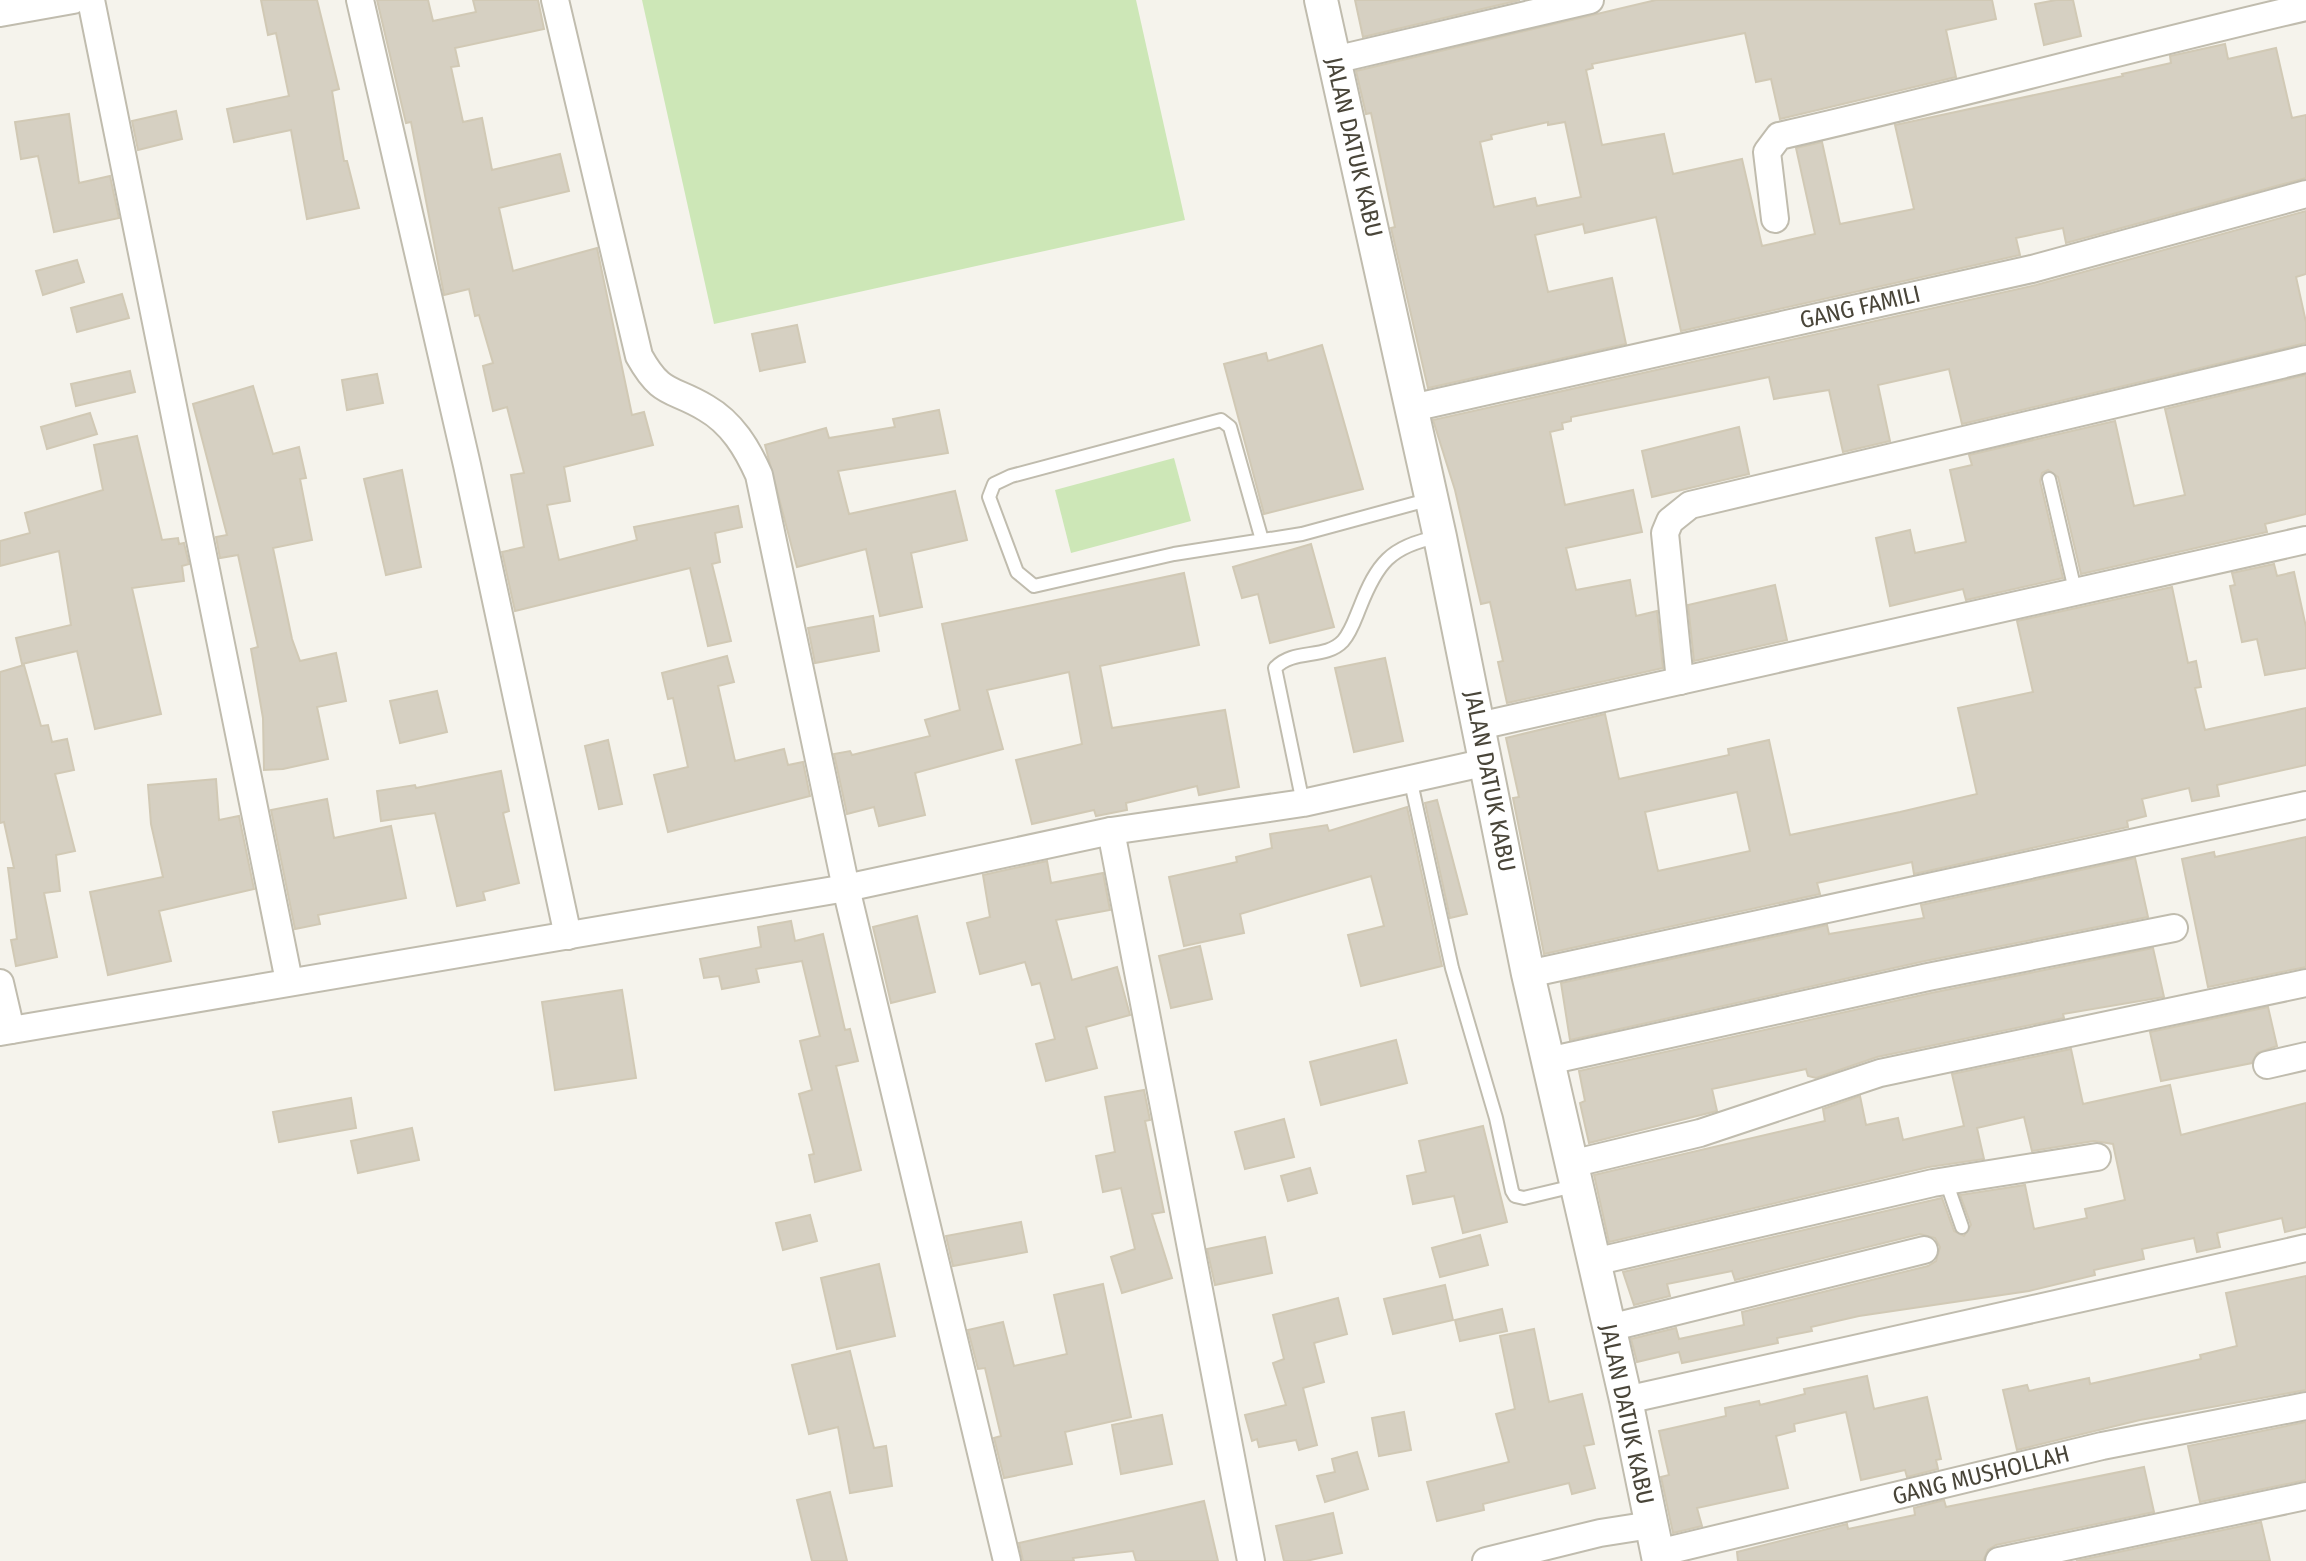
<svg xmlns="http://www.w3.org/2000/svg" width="2306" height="1561" viewBox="0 0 2306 1561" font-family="'Fira Sans Condensed',sans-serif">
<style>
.green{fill:#cde7b7}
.building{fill:#d6d0c2;stroke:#d1c9b5;stroke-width:2;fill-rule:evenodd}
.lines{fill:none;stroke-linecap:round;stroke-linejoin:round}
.service-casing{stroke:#c0bcae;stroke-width:16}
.minor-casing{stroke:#c0bcae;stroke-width:30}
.tertiary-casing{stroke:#c0bcae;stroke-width:36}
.service{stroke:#fff;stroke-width:12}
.minor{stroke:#fff;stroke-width:26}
.tertiary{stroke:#fff;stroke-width:32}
.labels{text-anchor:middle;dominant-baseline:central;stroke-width:6;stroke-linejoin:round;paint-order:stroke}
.street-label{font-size:24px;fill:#494539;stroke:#fff}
</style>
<rect width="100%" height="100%" fill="#f5f3ec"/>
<g class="green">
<path d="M642 0H1136L1185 220 714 324Z"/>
<path d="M1174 458 1191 521 1071 553 1055 490Z"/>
</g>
<g class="building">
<path d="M261 0H317L339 89 332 91 344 161H347L359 208 307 219 291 130 234 142 227 109 289 96 276 33 268 35Z"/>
<path d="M377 0H428L433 21 476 12 473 0H538L544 29 455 48 459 66 451 67 463 122 482 118 492 170 560 154 569 191 499 208 513 271 597 248 632 415 644 412 653 445 564 467 570 501 547 505 559 560 637 540 634 527 738 506 742 527 715 533 720 562 712 564 731 641 708 646 690 568 515 611 502 552 524 547 511 475 524 473 507 407 493 411 483 366 493 363 479 315 475 316 469 289 444 295 411 122 406 123Z"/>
<path d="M1355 0H1520L1363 37Z"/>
<path d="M1656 0H1992L1996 19 1946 30 1956 77 1780 119 1771 79 1756 82 1745 33 1592 64 1593 68 1586 70 1602 145 1664 134 1673 174 1742 159 1762 246 1815 234 1796 148 1822 142 1840 224 1914 209 1895 125 2123 76 2122 74 2171 63 2170 56 2225 44 2228 59 2276 48 2292 118 2306 115V178L2066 243 2063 228 2016 238 2020 255 1681 331 1656 217 1585 233 1583 224 1535 235 1548 292 1612 278 1626 344 1428 388 1391 228 1395 227 1371 113 1366 114 1356 71ZM1548 122V125L1565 122 1581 197 1537 206 1535 198 1494 207 1480 142 1492 139 1491 135Z"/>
<path d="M2056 0H2073L2081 36 2044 45 2035 4Z"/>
<path d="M176 111 182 139 138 150 132 121Z"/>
<path d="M69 114 79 183 110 176 119 218 54 232 38 156 21 159 15 122Z"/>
<path d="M2306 211V274L2296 277 2306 322V343L1962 424 1949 369 1878 385 1890 441 1843 452 1829 390 1774 399 1769 377 1571 417V421L1562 423 1563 429 1550 432 1565 505 1633 490 1642 532 1566 548 1576 590 1630 580 1636 616 1657 611 1663 668 1507 703 1498 662 1503 661 1490 602 1481 604 1455 490 1433 420 2036 285Z"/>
<path d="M77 260 84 282 43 295 36 271Z"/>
<path d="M122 294 129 318 77 332 71 308Z"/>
<path d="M797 325 805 362 760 371 752 334Z"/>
<path d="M1322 345 1363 489 1264 514 1224 364 1266 353 1268 361Z"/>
<path d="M130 371 135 392 76 406 71 384Z"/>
<path d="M377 374 383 403 347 410 342 380Z"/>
<path d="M2306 375V514L2265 524 2267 532 2081 574 2058 477 2048 470 2042 473 2040 481 2063 578 1966 600 1963 589 1890 606 1876 538 1910 530 1915 553 1966 542 1950 470 1972 465 1969 455 2115 421 2134 506 2185 495 2165 409Z"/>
<path d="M253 386 273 454 299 447 306 478 300 479 312 540 273 548 292 639 300 661 336 653 346 701 317 707 328 759 283 769 264 770 263 718 251 649 258 647 238 555 220 558 216 537 227 535 193 404Z"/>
<path d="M939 410 948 453 838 471 849 514 955 491 967 540 911 553 922 607 880 616 866 549 797 567 765 445 826 428 829 438 895 427 893 419Z"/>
<path d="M90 413 97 434 47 449 41 427Z"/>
<path d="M1739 427 1749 474 1652 497 1642 451Z"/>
<path d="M137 436 162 540 178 538 179 544 184 543 189 564 182 566 184 581 132 588 161 714 95 729 77 651 22 664 16 638 71 625 59 551 0 566V541L30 533 25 513 103 490 94 445Z"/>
<path d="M402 470 421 567 386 575 364 479Z"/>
<path d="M1311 544 1334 627 1270 643 1258 594 1242 598 1233 567Z"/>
<path d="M2274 564 2277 576 2294 572 2306 627V668L2265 675 2257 639 2242 642 2230 586 2235 585 2232 573Z"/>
<path d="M1184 573 1199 645 1100 666 1112 728 1225 710 1239 787 1199 795 1197 786 1126 803 1127 810 1096 816 1094 810 1032 824 1016 760 1082 744 1069 672 987 690 1003 749 915 773 925 815 879 826 874 807 847 814 834 754 850 751 852 755 930 736 925 720 960 710 942 624Z"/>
<path d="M1775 585 1787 640 1694 661 1688 605Z"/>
<path d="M2172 587 2188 663 2196 661 2201 687 2195 688 2205 730 2306 708V765L2217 785 2219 796 2192 801 2189 788 2142 799 2146 816 2127 821 2128 827 1914 874 1912 862 1817 883 1820 894 1544 954 1513 798 1519 797 1506 738 1605 714 1619 779 1729 755 1728 749 1769 740 1790 835 1900 812 1977 794 1958 708 2033 692 2017 621ZM1737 792 1750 851 1658 871 1645 812Z"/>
<path d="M873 616 879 651 815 663 808 628Z"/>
<path d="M727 656 734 682 718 686 735 761 784 749 788 765 803 762 810 796 668 832 654 775 688 767 673 698 668 699 662 673Z"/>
<path d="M1385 658 1403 741 1354 752 1335 668Z"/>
<path d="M24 665 41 726 48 725 52 742 67 739 74 770 55 774 75 851 56 855 60 891 44 893 57 957 16 966 11 940 17 939 8 868H14L4 822 0 823V672Z"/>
<path d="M437 691 447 732 400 743 390 701Z"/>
<path d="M608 740 622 804 599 809 585 746Z"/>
<path d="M501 771 509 811 503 813 519 883 483 892 485 900 457 906 435 813 381 821 377 791 415 785 416 788Z"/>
<path d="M216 779 219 820 239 816 254 889 159 911 171 961 108 975 90 892 163 877 151 824 148 785Z"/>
<path d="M327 799 334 838 391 826 406 898 318 915 320 924 295 929 271 810Z"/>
<path d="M1437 800 1467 914 1450 918 1425 803Z"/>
<path d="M1407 807 1442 966 1361 986 1348 935 1384 926 1371 876 1240 914 1244 933 1184 946 1169 877 1237 862 1236 857 1272 848 1270 834 1327 825 1329 831Z"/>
<path d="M2306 837V967L2208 987 2182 859 2214 852 2215 857Z"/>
<path d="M2135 858 2148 917 1925 961 1570 1040 1561 983 1827 925 1829 934 1924 918 1921 905Z"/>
<path d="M1047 861 1051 883 1103 873 1110 910 1056 920 1072 980 1117 967 1130 1015 1086 1027 1097 1068 1046 1081 1036 1044 1055 1039 1040 983 1032 985 1025 962 980 974 967 923 990 917 983 875Z"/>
<path d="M917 916 935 992 891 1003 873 927Z"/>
<path d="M791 921 795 941 823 934 845 1030 850 1029 858 1061 836 1066 861 1170 815 1182 809 1155 814 1154 799 1094 812 1090 800 1041 820 1036 802 961 756 969 759 982 722 989 719 976 704 978 700 959 761 947 758 927Z"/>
<path d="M1200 946 1212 999 1171 1008 1159 956Z"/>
<path d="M2153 948 2164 997 2063 1014 2064 1018 1877 1057 1816 1078 1808 1076 1806 1069 1712 1089 1717 1111 1589 1143 1580 1103 1585 1101 1579 1071 1931 993Z"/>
<path d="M622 990 636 1078 555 1090 542 1002Z"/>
<path d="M2268 1007 2277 1046 2257 1053 2252 1063 2161 1081 2150 1032Z"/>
<path d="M1396 1040 1407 1083 1321 1105 1310 1062Z"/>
<path d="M2071 1049 2083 1104 2170 1085 2181 1135 2306 1103V1227L2285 1232 2282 1218 2217 1233 2220 1247 2197 1252 2194 1238 2142 1249 2144 1259 2094 1270 2095 1275 2029 1291 1859 1316 1811 1327 1812 1331 1777 1338 1778 1343 1682 1363 1679 1352 1637 1362 1631 1339 1676 1328 1679 1339 1744 1325 1742 1312 1928 1266 1936 1261 1940 1247 1935 1238 1920 1234 1735 1280 1732 1271 1667 1284 1670 1296 1634 1305 1623 1272 1942 1198 1954 1231 1964 1236 1971 1225 1960 1195 2025 1185 2034 1229 2087 1218 2085 1209 2125 1200 2113 1144 2094 1141 2032 1151 2024 1117 1977 1128 1984 1159 1929 1167 1609 1242 1594 1175 1825 1121 1823 1109 1860 1096 1866 1125 1898 1118 1903 1140 1964 1126 1952 1074Z"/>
<path d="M1144 1090 1150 1120 1145 1121 1164 1212 1152 1214 1172 1278 1122 1293 1111 1257 1135 1249 1121 1188 1103 1192 1096 1156 1115 1152 1105 1097Z"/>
<path d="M351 1098 356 1128 279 1142 273 1112Z"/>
<path d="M1284 1119 1294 1157 1245 1169 1235 1132Z"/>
<path d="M1483 1126 1507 1222 1463 1233 1454 1196 1413 1204 1407 1176 1426 1172 1419 1141Z"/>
<path d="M412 1128 419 1160 358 1173 351 1141Z"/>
<path d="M1310 1168 1317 1193 1288 1201 1281 1176Z"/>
<path d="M810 1215 817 1241 783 1250 776 1223Z"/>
<path d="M1021 1222 1027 1252 953 1266 946 1236Z"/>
<path d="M1480 1235 1488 1265 1440 1277 1432 1248Z"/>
<path d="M1265 1237 1272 1273 1215 1285 1207 1249Z"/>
<path d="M879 1264 895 1336 837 1349 821 1278Z"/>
<path d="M2306 1276V1390L2140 1420 2017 1450 2003 1390 2027 1385 2029 1391 2089 1378 2090 1384 2201 1359 2200 1355 2237 1346 2226 1293Z"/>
<path d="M1103 1284 1131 1417 1065 1432 1072 1464 1004 1478 994 1438 1001 1436 985 1368 978 1369 968 1330 1003 1322 1014 1366 1067 1354 1054 1295Z"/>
<path d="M1445 1285 1453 1320 1393 1334 1384 1299Z"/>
<path d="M1338 1298 1347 1334 1314 1343 1324 1382 1303 1388 1317 1445 1299 1450 1296 1440 1259 1447 1257 1439 1252 1441 1245 1415 1286 1405 1273 1363 1284 1359 1273 1315Z"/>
<path d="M1502 1309 1507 1331 1460 1341 1455 1320Z"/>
<path d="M1534 1329 1549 1402 1582 1394 1594 1444 1584 1446 1595 1488 1572 1494 1569 1483 1483 1504 1484 1510 1437 1521 1427 1482 1509 1462 1496 1414 1515 1409 1500 1336Z"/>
<path d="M850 1351 874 1448 886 1446 892 1486 850 1493 838 1427 809 1434 792 1365Z"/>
<path d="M1867 1376 1874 1409 1927 1397 1941 1459 1936 1460 1938 1469 1907 1477 1905 1470 1861 1480 1846 1412 1794 1424 1795 1431 1776 1436 1788 1488 1697 1508 1702 1526 1673 1533 1661 1477 1669 1475 1659 1431 1726 1416 1725 1408 1759 1401 1760 1405 1805 1394 1804 1389Z"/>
<path d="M1404 1412 1411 1450 1379 1456 1372 1418Z"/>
<path d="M1162 1415 1172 1464 1121 1474 1112 1425Z"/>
<path d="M2306 1422V1480L2200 1502 2188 1446Z"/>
<path d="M1357 1452 1368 1489 1325 1502 1317 1476 1335 1472 1332 1459Z"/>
<path d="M2144 1467 2154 1512 1996 1545 1988 1550 1983 1561H1738L1737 1552 1847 1524 1848 1529 1915 1515 1914 1508 1944 1500 1946 1507Z"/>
<path d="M830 1492 847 1561H812L797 1500Z"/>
<path d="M1204 1501 1218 1561H1136L1133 1551 1073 1558 1074 1561H1023L1019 1543Z"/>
<path d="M1333 1513 1342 1553 1306 1561H1284L1276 1526Z"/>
<path d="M2261 1522 2270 1561H2076Z"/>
</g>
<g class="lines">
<defs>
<g id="service">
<path d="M2049 479 2075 590"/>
<path d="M1262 540 1230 427 1221 420 1011 476 994 484 989 497 1017 572 1034 586 1174 554 1302 534 1431 499"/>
<path d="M1410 778 1452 968 1496 1118 1512 1191 1515 1196 1524 1198 1574 1186"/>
<path d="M1303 803 1275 668C1294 648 1325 660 1343 641 1351 632 1355 619 1360 607 1377 564 1390 546 1438 537"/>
<path d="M1946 1181 1962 1227"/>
</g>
<g id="minor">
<path d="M91 0 289 981"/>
<path d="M360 0 467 465 568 936"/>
<path d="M555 0 639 356C662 397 671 387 706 408 732 423 747 448 759 475L846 888 1007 1561"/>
<path d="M0 13 73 0"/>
<path d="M1334 60 1590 0"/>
<path d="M1775 219 1767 152 1779 136C1955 96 2129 48 2306 7"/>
<path d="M1412 408 2032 269 2306 194"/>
<path d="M1680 681 1665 533 1670 521 1690 505 2306 359"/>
<path d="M1479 726 2306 540"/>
<path d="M1111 831 1251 1561"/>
<path d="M1528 974 2306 805"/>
<path d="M0 983 11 1030"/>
<path d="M0 1032 846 888 1111 831 1303 803 1487 762"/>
<path d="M1548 1061 1928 977 2174 928"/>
<path d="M2267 1065 2306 1056"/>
<path d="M1571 1164 1700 1133 1880 1073 2306 983"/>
<path d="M1594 1262 1933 1183 2097 1157"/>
<path d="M1609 1328 1924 1250"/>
<path d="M1626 1400 2306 1248"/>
<path d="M1658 1553 2102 1446 2306 1406"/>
<path d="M1486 1561 1600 1533 1651 1525"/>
<path d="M1999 1561 2306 1496"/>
</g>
<path id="tertiary" d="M1321 0 1440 537 1528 974 1626 1400 1659 1561"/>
</defs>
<use href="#service" class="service-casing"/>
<use href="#minor" class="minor-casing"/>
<use href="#tertiary" class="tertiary-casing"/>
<use href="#service" class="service"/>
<use href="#minor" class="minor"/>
<use href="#tertiary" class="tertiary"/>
</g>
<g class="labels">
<g class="street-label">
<text transform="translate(1354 147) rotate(77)">JALAN DATUK KABU</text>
<text transform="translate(1860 307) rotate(-13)">GANG FAMILI</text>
<text transform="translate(1490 781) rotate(79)">JALAN DATUK KABU</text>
<text transform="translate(1627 1414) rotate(78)">JALAN DATUK KABU</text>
<text transform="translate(1981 1475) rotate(-14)">GANG MUSHOLLAH</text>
</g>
</g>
</svg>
